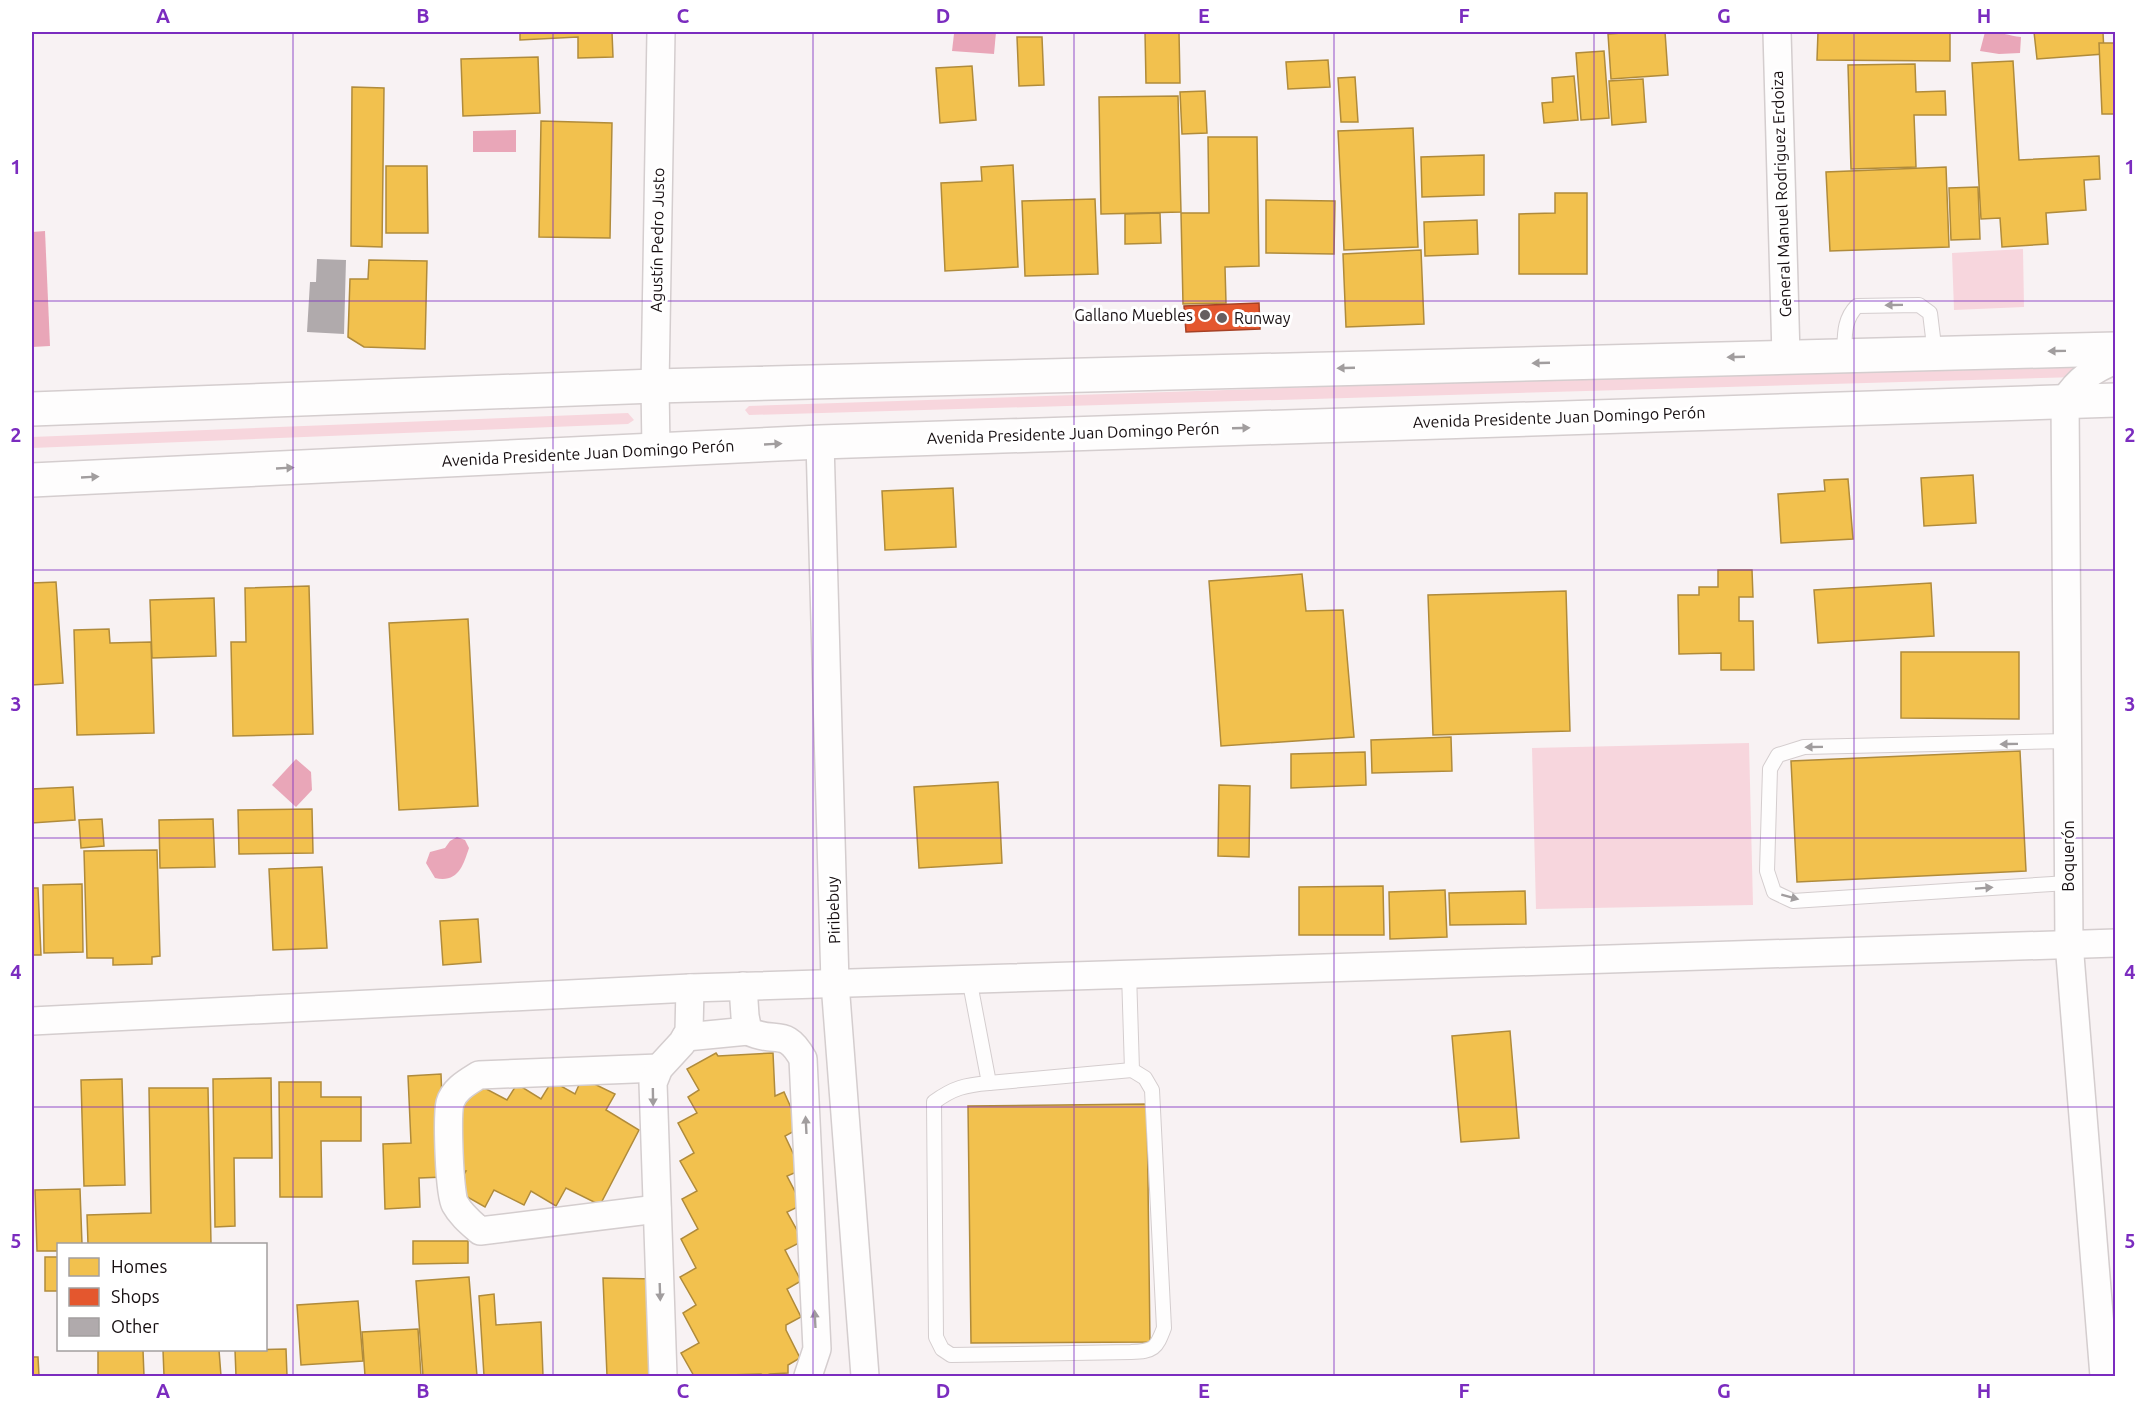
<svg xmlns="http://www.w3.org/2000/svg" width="2147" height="1408" viewBox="0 0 2147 1408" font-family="Ubuntu,sans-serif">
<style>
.green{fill:#f7d6dd}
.water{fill:#e9a6b8}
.homes{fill:#f2c14e;stroke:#b08b3b;stroke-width:1.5}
.shops{fill:#e4572e;stroke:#a64125;stroke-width:1.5}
.building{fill:#b0aaac}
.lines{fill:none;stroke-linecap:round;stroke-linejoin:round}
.lane-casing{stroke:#d4cdce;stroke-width:16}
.street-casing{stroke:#d4cdce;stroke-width:30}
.primary-casing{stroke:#d4cdce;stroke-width:36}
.lane{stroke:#fefdfd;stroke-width:14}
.street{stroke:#fefdfd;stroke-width:27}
.primary{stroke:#fefdfd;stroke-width:33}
.oneway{fill:#a19d9e}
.grid{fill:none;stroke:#7b2cbf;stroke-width:1.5;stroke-opacity:0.55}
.poi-dot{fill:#655e5f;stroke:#fff;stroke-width:2}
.labels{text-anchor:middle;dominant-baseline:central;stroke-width:6;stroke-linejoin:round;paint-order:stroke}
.street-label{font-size:16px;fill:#160e10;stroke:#fff}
.poi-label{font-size:16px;fill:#160e10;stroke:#fff;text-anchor:end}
.neatline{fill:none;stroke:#7b2cbf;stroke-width:2}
.grid-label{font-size:20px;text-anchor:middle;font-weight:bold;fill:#7b2cbf}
</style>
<rect width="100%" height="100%" fill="#f8f2f3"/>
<g class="green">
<path d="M2023 249 2024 307 1954 310 1952 253Z"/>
<path d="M2116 360 2115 376 749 415 745 410 749 406Z"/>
<path d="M628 413 634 420 628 424 32 448V437Z"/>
<path d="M1749 743 1753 905 1536 909 1532 748Z"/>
</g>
<g class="water">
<path d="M957 32H996L994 54 952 51 954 34Z"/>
<path d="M1985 32C1998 31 2008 36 2021 37L2020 53 1999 54 1980 51Z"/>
<path d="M516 130V152H473V131Z"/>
<path d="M45 231 50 346 32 347V232Z"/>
<path d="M296 759 311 772 312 790 296 807 272 785Z"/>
<path d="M457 837 465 840 469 848C463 866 458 883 435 878L426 863 430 852 445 848 450 841Z"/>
</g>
<g class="homes">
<path d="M520 32H612L613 57 578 58V37L520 40Z"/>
<path d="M1145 32H1179L1180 83H1146Z"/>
<path d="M1636 32H1665L1668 75 1611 79 1608 34Z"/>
<path d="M1818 32H1950V61L1817 60Z"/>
<path d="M2034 32H2103L2104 54 2037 59Z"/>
<path d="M1017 37H1042L1044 85 1019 86Z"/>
<path d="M2099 43H2116V114H2102Z"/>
<path d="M1604 51 1609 118 1581 120 1576 53Z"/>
<path d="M538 57 540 113 463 116 461 59Z"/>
<path d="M1328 60 1330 87 1288 89 1286 62Z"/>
<path d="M2013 61 2019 160 2099 156 2100 179 2084 180 2086 210 2046 213 2048 244 2002 247 2000 218 1981 219 1972 63Z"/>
<path d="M1915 64 1916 92 1945 91 1946 115H1914L1916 167 1851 169 1848 65Z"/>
<path d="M972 66 976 120 940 123 936 68Z"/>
<path d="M1574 76 1578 120 1544 123 1542 103 1553 102 1552 78Z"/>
<path d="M1355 77 1358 122H1341L1338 78Z"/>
<path d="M1643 79 1646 122 1612 125 1609 81Z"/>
<path d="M352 87 384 88 382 247 351 246Z"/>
<path d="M1205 91 1207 133 1182 134 1180 92Z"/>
<path d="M1178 96 1181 212 1101 214 1099 97Z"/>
<path d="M541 121 612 123 610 238 539 237Z"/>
<path d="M1413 128 1418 247 1344 250 1338 131Z"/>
<path d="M1208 137H1257L1259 266 1225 267 1226 303 1183 304 1181 213H1209Z"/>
<path d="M1484 155V195L1422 197 1421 157Z"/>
<path d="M1013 165 1018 267 945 271 941 183 982 181 981 167Z"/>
<path d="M386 166H427L428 233H386Z"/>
<path d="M1946 167 1949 247 1830 251 1826 172Z"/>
<path d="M1978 187 1980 239 1951 240 1949 188Z"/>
<path d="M1555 193H1587V274H1519V214L1555 213Z"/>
<path d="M1095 199 1098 274 1025 276 1022 201Z"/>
<path d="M1266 200 1335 201 1334 254 1266 253Z"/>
<path d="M1160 213 1161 243 1125 244V214Z"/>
<path d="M1477 220 1478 254 1425 256 1424 222Z"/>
<path d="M1421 250 1424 324 1346 327 1343 254Z"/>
<path d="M369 260 427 261 425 349 364 347 348 337 350 279H368Z"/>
<path d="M1973 475 1976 523 1924 526 1921 478Z"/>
<path d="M1848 479 1853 539 1781 543 1778 494 1825 491 1824 480Z"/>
<path d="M953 488 956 547 885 550 882 491Z"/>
<path d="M1718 570H1752L1753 597H1739V621H1753L1754 670H1721V653L1679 654 1678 595H1699V587H1718Z"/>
<path d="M1302 574 1306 611 1343 610 1354 737 1221 746 1209 581Z"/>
<path d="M56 582 63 683 32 685V583Z"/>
<path d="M1931 583 1934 636 1818 643 1814 590Z"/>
<path d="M309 586 313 734 233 736 231 642H246L245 588Z"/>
<path d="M1566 591 1570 731 1433 735 1428 595Z"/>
<path d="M214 598 216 656 152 658 150 600Z"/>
<path d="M468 619 478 806 399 810 389 623Z"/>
<path d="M109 629 110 643 151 642 154 733 77 735 74 630Z"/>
<path d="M1901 652H2019V719L1901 718Z"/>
<path d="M1451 737 1452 771 1372 773 1371 740Z"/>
<path d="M2020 751 2026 871 1797 882 1791 761Z"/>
<path d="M1365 752 1366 785 1291 788V754Z"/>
<path d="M998 782 1002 863 919 868 914 787Z"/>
<path d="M1219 785 1250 786 1249 857 1218 856Z"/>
<path d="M73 787 75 820 32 823V789Z"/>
<path d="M312 809 313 853 239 854 238 810Z"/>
<path d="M102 819 104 846 81 848 79 820Z"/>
<path d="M213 819 215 867 160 868 159 820Z"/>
<path d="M157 850 160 956 152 957V964L113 965V958H87L84 851Z"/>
<path d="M322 867 327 948 273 950 269 869Z"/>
<path d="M82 884 83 952 44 953 43 885Z"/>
<path d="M1383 886 1384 935H1299V887Z"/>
<path d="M32 888H38L41 955H32Z"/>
<path d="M1445 890 1447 937 1390 939 1389 892Z"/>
<path d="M1525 891 1526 924 1450 925 1449 893Z"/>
<path d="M478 919 481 962 443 965 440 921Z"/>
<path d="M1510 1031 1519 1138 1461 1142 1452 1036Z"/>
<path d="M716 1053 718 1056 773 1053 775 1096 784 1092 800 1128 785 1136 801 1170 787 1176 802 1205 787 1212 803 1241 785 1250 801 1281 787 1289 801 1317 786 1325V1330L800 1358 788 1365V1373L770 1374 764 1376 761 1374 694 1376 681 1353 699 1343 683 1313 696 1305 680 1277 696 1268 681 1239 698 1229 682 1199 697 1191 680 1161 694 1153 678 1123 697 1113 688 1097 699 1090 687 1069Z"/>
<path d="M441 1074 445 1177 419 1178 420 1207 385 1209 383 1144 411 1143 408 1076Z"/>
<path d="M271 1078 272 1158H234L235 1226 215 1227 213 1079Z"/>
<path d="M582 1078 615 1094 606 1110 639 1130 600 1205 566 1188 556 1206 531 1191 524 1205 494 1190 485 1207 455 1190 466 1171H456V1118L475 1083 507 1100 517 1084 541 1099 552 1081 575 1094Z"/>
<path d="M122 1079 125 1185 84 1186 81 1080Z"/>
<path d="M279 1082H321V1097H361V1141H321L322 1197H280Z"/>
<path d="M149 1088H208L211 1244H88L87 1215 151 1213Z"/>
<path d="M1147 1104 1150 1342 971 1343 968 1106Z"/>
<path d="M80 1189 82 1244H58V1251H37L35 1190Z"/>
<path d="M413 1241H468V1263L413 1264Z"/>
<rect x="45" y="1257" width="13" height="34"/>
<path d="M469 1277 477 1376H423L416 1281Z"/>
<path d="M603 1278 656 1279 659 1376H607Z"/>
<path d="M494 1294 496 1325 541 1322 543 1376H484L479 1296Z"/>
<path d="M358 1301 363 1361 301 1365 297 1305Z"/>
<path d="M418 1329 421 1376H365L362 1332Z"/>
<path d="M286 1349 287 1376H236L235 1350Z"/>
<path d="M98 1350H143L144 1376H159H98Z"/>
<path d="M163 1350H219L221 1376H164Z"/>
<path d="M32 1357H38L39 1376H32Z"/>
</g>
<path class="shops" d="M1259 303 1260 329 1186 332 1184 306Z"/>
<path class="building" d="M317 259 346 260 344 334 307 332 310 282H316Z"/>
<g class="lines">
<defs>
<g id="lane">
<path d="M1844 355C1845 337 1843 320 1857 306L1919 305 1930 313 1935 354"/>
<path d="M2068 741 1804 747 1778 755 1770 769 1767 871 1774 892 1793 901 2068 883"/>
<path d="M969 978 989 1083C965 1085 953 1088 934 1102L936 1337 942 1349 951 1355 1131 1352C1154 1351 1156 1349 1164 1328L1152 1090 1145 1078 1132 1070 1129 973"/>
<path d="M989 1083 1132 1070"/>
</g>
<g id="street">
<path d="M1777 32 1786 356"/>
<path d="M820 442 835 983 865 1376"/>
<path d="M656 449 655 386 661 32"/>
<path d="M743 986 745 1016 748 1031C776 1045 785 1026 803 1059L817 1349 808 1376"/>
<path d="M32 1021 690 988 2116 943"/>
<path d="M686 1037 748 1031"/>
<path d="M657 1209 480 1231C471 1223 461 1215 455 1204 449 1194 447 1115 450 1103 454 1089 468 1082 479 1075L659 1068"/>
<path d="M663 1376 653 1083 659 1068 682 1043 689 1031 690 988"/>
<path d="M2104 1376 2069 943 2065 400C2078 380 2093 369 2116 360"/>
</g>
<g id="primary">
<path d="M32 409 655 386 2116 349"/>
<path d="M32 480 820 442 2116 400"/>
</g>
</defs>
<use href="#lane" class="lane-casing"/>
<use href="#street" class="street-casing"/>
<use href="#primary" class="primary-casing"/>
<use href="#lane" class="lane"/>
<use href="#street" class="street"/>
<use href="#primary" class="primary"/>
</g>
<defs><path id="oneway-solid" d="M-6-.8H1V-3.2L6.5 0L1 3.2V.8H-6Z" transform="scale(1.5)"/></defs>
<g class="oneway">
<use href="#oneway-solid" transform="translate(1894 305) rotate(179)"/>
<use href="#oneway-solid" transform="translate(2057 351) rotate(179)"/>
<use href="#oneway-solid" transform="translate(1736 357) rotate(178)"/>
<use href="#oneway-solid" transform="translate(1541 363) rotate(178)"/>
<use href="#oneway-solid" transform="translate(1346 368) rotate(178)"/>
<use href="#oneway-solid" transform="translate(1241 428) rotate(-2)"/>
<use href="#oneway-solid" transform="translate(773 444) rotate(-3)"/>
<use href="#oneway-solid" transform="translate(285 468) rotate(-3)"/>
<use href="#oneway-solid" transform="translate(90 477) rotate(-3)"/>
<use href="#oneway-solid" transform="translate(2009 744) rotate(179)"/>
<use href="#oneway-solid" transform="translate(1814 747) rotate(179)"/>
<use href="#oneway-solid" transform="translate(1984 888) rotate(-4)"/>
<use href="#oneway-solid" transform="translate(1790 897) rotate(15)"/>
<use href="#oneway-solid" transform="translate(653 1097) rotate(89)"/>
<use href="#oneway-solid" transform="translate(806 1125) rotate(-93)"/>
<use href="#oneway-solid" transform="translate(660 1292) rotate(88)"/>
<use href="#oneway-solid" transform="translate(815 1319) rotate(-93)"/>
</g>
<path class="grid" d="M293 32V1376M553 32V1376M813 32V1376M1074 32V1376M1334 32V1376M1594 32V1376M1854 32V1376M32 301H2116M32 570H2116M32 838H2116M32 1107H2116"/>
<g class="poi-dot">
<circle cx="1205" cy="315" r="6"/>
<circle cx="1222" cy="318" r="6"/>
</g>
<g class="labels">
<g class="street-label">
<text transform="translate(1781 194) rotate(-92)">General Manuel Rodriguez Erdoiza</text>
<text transform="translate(657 240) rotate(-89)">Agustín Pedro Justo</text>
<text transform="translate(1559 417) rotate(-2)">Avenida Presidente Juan Domingo Perón</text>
<text transform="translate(1073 433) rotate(-2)">Avenida Presidente Juan Domingo Perón</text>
<text transform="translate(588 453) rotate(-3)">Avenida Presidente Juan Domingo Perón</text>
<text transform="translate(2068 856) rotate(-90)">Boquerón</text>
<text transform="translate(833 910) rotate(-92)">Piribebuy</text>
</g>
<g class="poi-label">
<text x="1193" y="315">Gallano Muebles</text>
<text x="1234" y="318" text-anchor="start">Runway</text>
</g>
</g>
<rect width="2147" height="1408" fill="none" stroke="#ffffff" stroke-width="66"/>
<rect x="57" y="1243" width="210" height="108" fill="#ffffff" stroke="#a29f9f" stroke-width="1.5"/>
<rect x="69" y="1258" width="30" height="18" fill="#f2c14e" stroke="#a29f9f" stroke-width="1.5"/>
<text x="111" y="1273" font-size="18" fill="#160e10">Homes</text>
<rect x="69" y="1288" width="30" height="18" fill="#e4572e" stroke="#a29f9f" stroke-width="1.5"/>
<text x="111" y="1303" font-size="18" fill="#160e10">Shops</text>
<rect x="69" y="1318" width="30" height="18" fill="#b0aaac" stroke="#a29f9f" stroke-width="1.5"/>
<text x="111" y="1333" font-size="18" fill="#160e10">Other</text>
<rect x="33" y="33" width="2081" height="1342" class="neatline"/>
<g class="grid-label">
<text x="163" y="23">A</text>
<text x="423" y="23">B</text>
<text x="683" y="23">C</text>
<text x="943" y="23">D</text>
<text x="1204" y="23">E</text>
<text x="1464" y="23">F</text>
<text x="1724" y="23">G</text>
<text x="1984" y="23">H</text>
<text x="16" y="174">1</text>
<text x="2130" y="174">1</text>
<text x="16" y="442">2</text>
<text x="2130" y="442">2</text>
<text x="16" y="711">3</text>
<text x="2130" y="711">3</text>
<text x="16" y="979">4</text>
<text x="2130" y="979">4</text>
<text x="16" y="1248">5</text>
<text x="2130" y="1248">5</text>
<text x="163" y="1398">A</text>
<text x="423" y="1398">B</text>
<text x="683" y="1398">C</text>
<text x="943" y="1398">D</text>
<text x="1204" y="1398">E</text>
<text x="1464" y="1398">F</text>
<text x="1724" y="1398">G</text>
<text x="1984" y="1398">H</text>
</g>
</svg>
